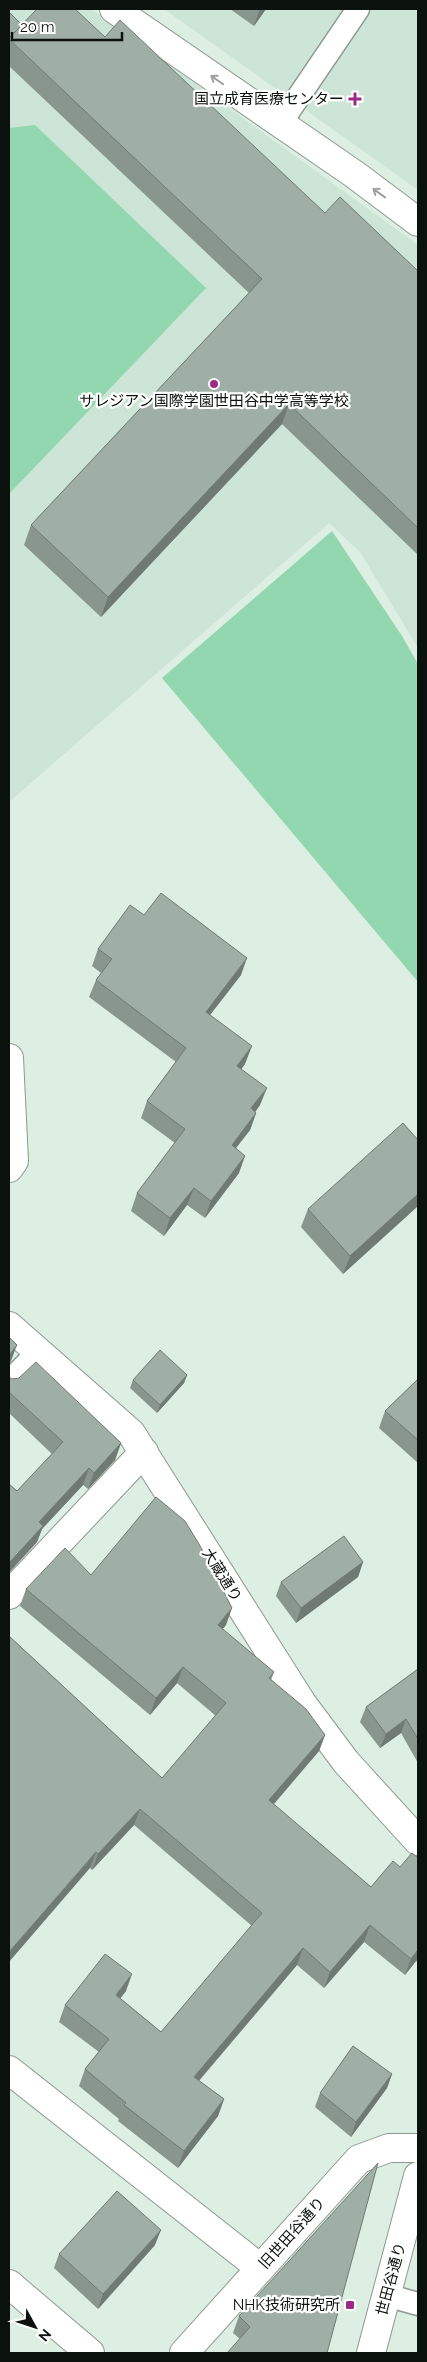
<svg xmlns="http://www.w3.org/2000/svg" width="427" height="2362" viewBox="0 0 427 2362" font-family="Raleway,'Noto Sans JP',sans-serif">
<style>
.built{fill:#cde5d6}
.green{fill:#92d7af}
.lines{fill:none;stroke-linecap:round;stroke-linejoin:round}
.lane-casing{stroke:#8b9a91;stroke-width:25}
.street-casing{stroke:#8b9a91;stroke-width:30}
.secondary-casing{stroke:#8b9a91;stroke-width:30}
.primary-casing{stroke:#8b9a91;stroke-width:30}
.lane{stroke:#fff;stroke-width:22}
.street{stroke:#fff;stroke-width:28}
.secondary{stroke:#fff;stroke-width:28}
.primary{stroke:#fff;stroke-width:28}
.wall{fill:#89968e}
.shaded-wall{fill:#6f7a74}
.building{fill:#9fafa5;stroke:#6f7a74}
.oneway{stroke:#9da09e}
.poi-dot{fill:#9d2984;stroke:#fff;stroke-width:2}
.labels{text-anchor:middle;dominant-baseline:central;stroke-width:4.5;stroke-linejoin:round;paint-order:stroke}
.poi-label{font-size:15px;fill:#0b110d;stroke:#fff;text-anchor:end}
.street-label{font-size:15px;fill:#0b110d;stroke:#fff}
</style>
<rect width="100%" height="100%" fill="#ddeee3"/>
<g class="built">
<path d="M9 9H92L418 245V648L360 552 329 523 9 802Z"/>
<path d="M164 9H418V190Z"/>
</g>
<g class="green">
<path d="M35 125 206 288 9 494V128Z"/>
<path d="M332 531 402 636 418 664V982L162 678Z"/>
</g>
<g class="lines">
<defs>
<g id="lane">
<path d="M280 124 358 9"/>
<path d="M9 1382 39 1351"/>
<path d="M386 2295 418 2304"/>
</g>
<g id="street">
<path d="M114 9 354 174 418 222"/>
<path d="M9 1058 14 1161 9 1168"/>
<path d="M9 1595 144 1452"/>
<path d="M9 2070 260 2268"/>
<path d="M9 2284 90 2353"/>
</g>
<g id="secondary">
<path d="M9 1326 131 1433 302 1703 346 1762 418 1841"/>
<path d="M184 2353 359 2159 389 2148H418"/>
</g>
<path id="primary" d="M371 2353 418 2176"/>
</defs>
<use href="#lane" class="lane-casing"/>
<use href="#street" class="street-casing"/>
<use href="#secondary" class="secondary-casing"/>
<use href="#primary" class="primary-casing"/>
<use href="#lane" class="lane"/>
<use href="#street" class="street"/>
<use href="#secondary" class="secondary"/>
<use href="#primary" class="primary"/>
</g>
<g class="wall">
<path d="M230 9H266L254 26Z"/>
<path d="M9 12 22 25 105 37 325 213 418 271V555L282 424 101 617 24 545 31 525 249 293 9 66Z"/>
<path d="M144 915 241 975 210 1015 245 1064 241 1069 260 1105 255 1112 256 1113 250 1130 236 1148 239 1173 205 1218 187 1205 164 1236 131 1211 137 1193 175 1143 141 1118 147 1101 176 1062 89 997 96 980 101 973 92 966 98 949Z"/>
<path d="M418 1140V1206L343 1274 301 1227 308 1209Z"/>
<path d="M187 1375 184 1383 157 1413 130 1388 133 1380Z"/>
<path d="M9 1377 121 1443 115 1460 88 1489 83 1485 42 1529 37 1542 9 1573V1484L17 1491 52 1454 9 1413Z"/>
<path d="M418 1379V1463L379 1428 385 1411Z"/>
<path d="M363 1562 358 1577 296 1623 276 1596 281 1582Z"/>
<path d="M91 1575 226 1625 222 1629 274 1672 271 1680 325 1735 319 1751 273 1804 371 1887 400 1867 418 1858V1963L416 1961 405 1975 364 1942 324 1988 297 1965 199 2081 224 2099 218 2116 178 2168 118 2121 119 2119 79 2086 85 2069 99 2052 59 2022 65 2005 126 1991 120 1998 161 2032 252 1926 134 1825 92 1870 90 1868 9 1636 162 1778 216 1716 177 1683 150 1715 20 1606 26 1589Z"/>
<path d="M418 1669V1763L401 1733 380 1748 360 1722 366 1707Z"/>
<path d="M392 2074 387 2088 351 2137 315 2107 320 2093Z"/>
<path d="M155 2245 98 2309 54 2268 59 2254Z"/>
<path d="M239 2316 327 2353 240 2339 233 2333Z"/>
</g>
<g class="shaded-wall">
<path d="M260 9H266L254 26Z"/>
<path d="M289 404 282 424 101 617 108 597Z"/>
<path d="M247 958 241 975 199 1029 206 1012Z"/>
<path d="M252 1046 245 1064 231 1083 237 1066Z"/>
<path d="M267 1088 260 1105 245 1126 251 1108Z"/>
<path d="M256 1113 250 1130 225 1162 232 1145Z"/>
<path d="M245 1156 239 1173 205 1218 211 1201Z"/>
<path d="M194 1188 187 1205 164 1236 170 1218Z"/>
<path d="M418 1194V1206L343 1274 350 1256Z"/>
<path d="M17 1345 11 1361 9 1364V1355Z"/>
<path d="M187 1375 184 1383 157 1413 160 1405Z"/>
<path d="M121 1443 115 1460 88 1489 94 1473Z"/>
<path d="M89 1468 83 1485 42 1529 37 1542 9 1572V1563L39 1522Z"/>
<path d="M363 1562 358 1577 296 1623 301 1608Z"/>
<path d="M232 1608 226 1625 212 1642 218 1625Z"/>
<path d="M183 1667 177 1683 150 1715 156 1698Z"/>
<path d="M406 1719 401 1733 380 1748 386 1734Z"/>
<path d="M325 1735 319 1751 263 1817 269 1800Z"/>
<path d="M140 1809 134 1825 92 1870 98 1854Z"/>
<path d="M96 1852 90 1868 9 1962V1952Z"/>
<path d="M370 1925 364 1942 324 1988 330 1972Z"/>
<path d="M303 1948 297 1965 188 2093 194 2077Z"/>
<path d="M418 1950V1956L416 1961 405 1975 411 1959Z"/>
<path d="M132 1974 126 1991 110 2012 116 1995Z"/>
<path d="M392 2074 387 2088 351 2137 356 2122Z"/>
<path d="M224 2099 218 2116 178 2168 184 2151Z"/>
<path d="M161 2230 155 2245 98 2309 103 2294Z"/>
</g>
<g class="building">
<path d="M37 9H75L105 37 120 20 325 213 340 197 418 271V528L289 404 108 597 31 525 262 279 9 39V38Z"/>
<path d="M9 12 22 25 9 38Z"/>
<path d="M161 893 247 958 206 1012 252 1046 237 1066 267 1088 251 1108 256 1113 232 1145 245 1156 211 1201 194 1188 170 1218 137 1193 185 1129 147 1101 186 1048 96 980 112 959 98 949 130 905 144 915Z"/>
<path d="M403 1123 418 1140V1194L350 1256 308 1209Z"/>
<path d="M9 1337 17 1345 9 1355Z"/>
<path d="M160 1350 187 1375 160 1405 133 1380Z"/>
<path d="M36 1362 121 1443 94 1473 89 1468 39 1522 43 1526 9 1563V1484L17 1491 63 1442 9 1392V1377L12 1379 19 1378Z"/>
<path d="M418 1379V1440L385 1411Z"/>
<path d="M156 1497 185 1521 199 1544 232 1608 218 1625 274 1672 269 1678 306 1709 325 1735 269 1800 371 1887 393 1861 400 1867 412 1853 418 1858V1950L411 1959 370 1925 330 1972 303 1948 194 2077 224 2099 184 2151 124 2105 126 2103 85 2069 109 2039 65 2005 105 1954 132 1974 116 1995 161 2032 262 1913 140 1809 98 1854 96 1852 9 1952V1636L162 1778 226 1703 183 1667 156 1698 26 1589 65 1548 91 1575Z"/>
<path d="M344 1536 363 1562 301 1608 281 1582Z"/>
<path d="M418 1669V1739L406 1719 386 1734 366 1707Z"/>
<path d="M353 2046 392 2074 356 2122 320 2093Z"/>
<path d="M378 2163 327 2353H227L250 2327 239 2316Z"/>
<path d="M117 2191 161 2230 103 2294 59 2254Z"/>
</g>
<defs><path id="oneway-shaft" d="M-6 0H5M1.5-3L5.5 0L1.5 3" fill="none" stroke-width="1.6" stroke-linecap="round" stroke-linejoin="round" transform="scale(1.25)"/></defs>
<g class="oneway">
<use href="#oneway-shaft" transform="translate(217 80) rotate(-145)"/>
<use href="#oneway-shaft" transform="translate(379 193) rotate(-144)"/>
</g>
<g class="poi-dot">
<path d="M352.5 91.5h5v5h5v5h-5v5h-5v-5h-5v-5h5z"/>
<circle cx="214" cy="384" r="5"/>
<rect x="345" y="2300" width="10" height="10" rx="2.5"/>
</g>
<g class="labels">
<g class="poi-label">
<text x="344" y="99">国立成育医療センター</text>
<text x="214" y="401" text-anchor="middle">サレジアン国際学園世田谷中学高等学校</text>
<text x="340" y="2305">NHK技術研究所</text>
</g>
<g class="street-label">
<text transform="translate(222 1575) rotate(58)">大蔵通り</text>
<text transform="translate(292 2233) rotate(-48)">旧世田谷通り</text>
<text transform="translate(391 2279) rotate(-75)">世田谷通り</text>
</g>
</g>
<rect width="427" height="2362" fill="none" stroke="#0b110d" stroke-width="20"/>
<g transform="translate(35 2327) rotate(130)" stroke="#ffffff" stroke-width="4" paint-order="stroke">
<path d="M0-4L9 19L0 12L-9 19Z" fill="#0b110d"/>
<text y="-8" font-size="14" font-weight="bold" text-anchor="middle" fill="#0b110d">N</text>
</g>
<path d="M12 32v8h110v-8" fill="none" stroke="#0b110d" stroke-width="2.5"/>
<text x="20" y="32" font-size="15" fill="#0b110d" stroke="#ffffff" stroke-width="4" paint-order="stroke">20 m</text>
</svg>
